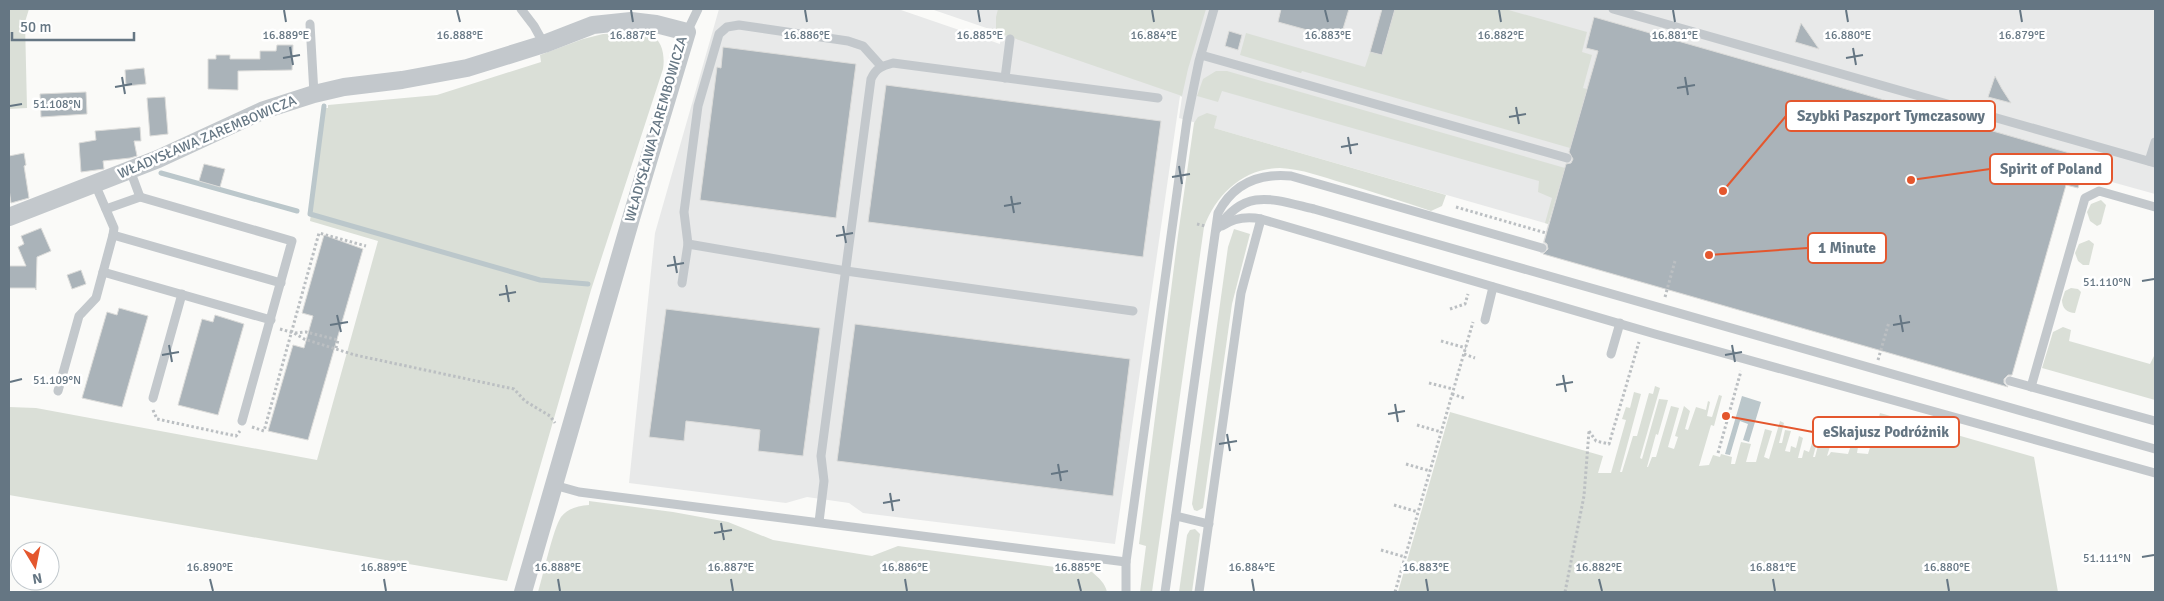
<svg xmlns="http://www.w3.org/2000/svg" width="2164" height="601" viewBox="0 0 2164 601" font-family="Signika,sans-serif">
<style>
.built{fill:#e8e9e9}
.green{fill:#dadfd7}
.water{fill:#bbc7cb}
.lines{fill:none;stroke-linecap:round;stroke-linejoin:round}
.stream{stroke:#bbc7cb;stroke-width:5}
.building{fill:#aab3b9;stroke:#dcdcda}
.path{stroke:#bbbfc2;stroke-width:3;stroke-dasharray:2.5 2.5;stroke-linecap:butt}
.lane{stroke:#c3c8cc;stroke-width:9}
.street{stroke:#c3c8cc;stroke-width:18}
.ticks{fill:none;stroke:#657683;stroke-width:2}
.labels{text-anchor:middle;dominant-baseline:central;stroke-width:5;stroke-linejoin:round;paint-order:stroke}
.street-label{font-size:14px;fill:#657683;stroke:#fff}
.ticks-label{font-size:12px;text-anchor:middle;fill:#657683;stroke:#fff;stroke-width:5;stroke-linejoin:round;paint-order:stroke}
.leader{fill:none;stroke:#e4572e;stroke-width:2}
.callout-dot{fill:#e4572e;stroke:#fff;stroke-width:2}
.callout{fill:#fff;stroke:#e4572e;stroke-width:2}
.callout-label{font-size:15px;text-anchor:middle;font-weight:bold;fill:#657683}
</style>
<rect width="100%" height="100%" fill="#fafaf8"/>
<path class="built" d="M719 9H898L1000 44 1001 33 931 9H2155V194L2083 174 2078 188 2066 185 2008 387 1540 253 1548 224 1179 118 1182 97 1180 96 1115 544 863 513 849 503 807 497 786 503 629 483 655 233Z"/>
<g class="green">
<path d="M9 9H29L25 22 27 108 9 109Z"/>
<path d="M998 9H1206L1188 69 1182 96 996 32V17Z"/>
<path d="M1395 9H1505L1587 32 1582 52 1592 55 1583 88 1587 89 1570 148 1302 71 1301 73 1240 55 1246 33 1365 67 1370 52 1382 55Z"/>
<path d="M630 33C636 33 644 33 650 35 663 39 665 58 663 69L591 290 507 581 9 495V407L36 408 317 460 378 241 310 221 325 108H328V105L437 95 541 62 540 55 583 39 603 34Z"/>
<path d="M1216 71H1227L1565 168 1548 224 1545 223 1552 198 1538 192 1539 181 1222 91 1218 102 1197 96 1203 79Z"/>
<path d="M1207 113 1217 116 1214 128 1446 195 1442 206 1431 211C1402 201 1373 192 1343 183 1323 177 1302 169 1280 168 1244 168 1216 194 1204 227L1152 592H1140L1146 546 1139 544 1178 235 1194 123 1198 117Z"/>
<path d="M2101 200 2106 205 2101 224 2097 226 2090 221 2087 212 2091 204Z"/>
<path d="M1234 229 1250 234 1232 304 1203 508 1197 511 1194 510 1192 504 1228 247Z"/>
<path d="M2089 240 2094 244 2089 265H2083L2078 261 2075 253 2079 244Z"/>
<path d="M2071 288 2078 289 2081 292 2075 313C2067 313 2062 308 2062 300L2065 291Z"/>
<path d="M2063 327 2071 330 2069 341 2150 364 2155 354V400L2042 368 2053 332Z"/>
<path d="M1655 386 1660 388 1640 458 1642 459 1659 399 1668 400 1658 435 1656 434 1647 467H1648L1652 457H1656L1671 406 1679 408 1668 447 1674 449 1678 437 1675 436 1684 406 1690 411 1685 429 1688 430 1696 407 1706 410 1708 401 1710 402 1707 416 1712 417 1719 395 1722 396 1714 426 1711 425 1699 466 1709 465 1713 455 1720 457 1721 454 1732 457 1731 464H1735L1741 442 1751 444 1746 462H1756L1765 429 1772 431 1764 457 1769 459 1780 421 1784 423 1779 443H1782L1785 430 1791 431 1785 451 1790 452 1791 446 1796 448 1799 436 1803 438 1798 458H1802L1804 450 1809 452 1813 440 1817 442 1813 457H1815L1821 434 1833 437 1827 456 1829 455 1831 452 1848 454 1851 445 1858 447 1857 453 1868 454 1880 413 2034 457 2058 592H1398L1450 412 1603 456 1598 473H1611L1626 420 1622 419 1626 407 1630 408 1634 392 1641 394 1620 472H1622L1633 436H1637L1649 393 1653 394Z"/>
<path d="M589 501 673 512 728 522 773 540 872 556 898 546 1092 572C1099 578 1105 583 1107 592H538C543 576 553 529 561 517 568 508 578 506 589 505Z"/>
<path d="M1195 529 1200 534 1192 592H1179L1187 535 1190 530Z"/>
</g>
<path class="water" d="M1742 396 1761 402 1749 442 1743 440 1748 424 1740 421 1730 455 1725 454Z"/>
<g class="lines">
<g class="stream">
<path d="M324 106 310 214 540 280 588 284"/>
<path d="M161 173 297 211"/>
</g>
</g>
<g class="building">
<path d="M1281 9H1349L1340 39 1278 22Z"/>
<path d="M1382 9H1395L1382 55 1370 52Z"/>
<path d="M1594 17 2087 158 2078 188 2066 185 2012 375H2008L2004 379V383L2008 387 1543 254 1548 249 1547 244 1544 242 1566 164 1571 163 1573 159 1569 152 1598 51 1586 48Z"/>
<path d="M1801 23 1808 33 1819 49 1795 42Z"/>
<path d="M1229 31 1242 35 1238 50 1225 46Z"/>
<path d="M277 45H293L292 70 238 71V90L208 89V59H216V55H230V59H260V51H276Z"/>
<path d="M723 47 856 64 836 218 700 200 717 67 721 68Z"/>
<path d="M144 68 146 84 126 86 125 70Z"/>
<path d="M1995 76 2002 89 2011 103 1988 97Z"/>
<path d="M886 85 1161 121 1143 257 868 222Z"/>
<path d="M86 92 87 114 41 117 40 94Z"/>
<path d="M165 97 168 134 150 136 147 98Z"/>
<path d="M140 127 141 141H134L137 156 130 158 103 161 104 169 81 172 79 143 96 140 95 131Z"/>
<path d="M24 153 26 165 24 166 29 198 11 203 9 189V156Z"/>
<path d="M204 164 225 169 220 187 199 181Z"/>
<path d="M41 228 51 251 37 257 36 290 35 288H9V266H26L18 247 24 244 21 236Z"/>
<path d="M324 235 363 249 308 440 268 431 293 345 304 348 311 323 313 316 302 313Z"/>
<path d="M81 270 86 284 72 289 67 275Z"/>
<path d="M119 308 148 316 122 407 82 398 107 312 117 315Z"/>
<path d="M666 309 820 328 803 456 758 451 760 430 729 426 686 421 684 441 649 437Z"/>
<path d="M215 315 244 324 218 415 178 405 202 319 213 322Z"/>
<path d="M855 324 1130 359 1113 496 837 461Z"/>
</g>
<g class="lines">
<g class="path">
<path d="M1456 207 1546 233"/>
<path d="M1197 224 1205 226"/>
<path d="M1665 297 1675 261"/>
<path d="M1450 309 1465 304 1468 294"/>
<path d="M280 329 294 333 304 339 355 355 514 389 525 401 550 416 555 423"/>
<path d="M295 333 306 332 338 340 336 348"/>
<path d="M1441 341 1466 348"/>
<path d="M1464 354 1475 358"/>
<path d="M1878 360 1889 322"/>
<path d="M1429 383 1453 389"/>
<path d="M1452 394 1464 398"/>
<path d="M153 410 157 419 236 436 240 431"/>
<path d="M1417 425 1441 432"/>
<path d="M252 427 264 431 319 233 366 246"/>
<path d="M1589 431 1596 441 1609 444 1639 342"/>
<path d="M1718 453 1741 371"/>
<path d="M1406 464 1430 471"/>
<path d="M1394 505 1418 512"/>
<path d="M1381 550 1405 557"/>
<path d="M1395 592 1473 322"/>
<path d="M1565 592 1584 496 1589 431"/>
</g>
<g class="lane">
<path d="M521 9 534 26 544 44"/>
<path d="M1613 9 2155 163"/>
<path d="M310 24 314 94"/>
<path d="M687 32 698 9"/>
<path d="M1201 55 1567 158"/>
<path d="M1005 78 1010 39"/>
<path d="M2149 161 2155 142"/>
<path d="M130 170 140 197"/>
<path d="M106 209 140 197 292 241 242 421"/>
<path d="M1222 226C1234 218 1246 216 1261 219L1655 334 2155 473"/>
<path d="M1217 229C1245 187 1272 199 1314 209L2155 449"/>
<path d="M113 235 281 283"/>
<path d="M688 244 846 271 1133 311"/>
<path d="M103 272 271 320"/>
<path d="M682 283 688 244 684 212 698 106 719 34 727 27 739 25 848 41 863 46 881 66"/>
<path d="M1485 320 1493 287"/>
<path d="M1611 354 1620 323"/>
<path d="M2010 381 2155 421"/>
<path d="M2031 387 2085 198 2099 191 2155 207"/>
<path d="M58 391 79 316 96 298 113 235 114 228 95 184"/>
<path d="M153 398 182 294"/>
<path d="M554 485 579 492 1126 562"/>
<path d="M1176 516 1209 524"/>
<path d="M819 522 824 481 821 456 871 79C876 68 882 66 893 63L1158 98"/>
<path d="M1126 592V562L1187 120 1199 61 1214 9"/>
<path d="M1165 592 1218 213C1233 184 1259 173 1291 176L1542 248"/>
<path d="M1199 592 1241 293 1261 219"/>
</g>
<path class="street" d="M9 217 158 159 264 110 314 94 344 87 402 80 467 68 544 44 593 25 631 21 656 24 687 32 632 215 523 592"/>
</g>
<path class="ticks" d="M284 10 286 22M457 10 460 22M631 10 633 22M805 10 807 22M978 10 980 22M1152 10 1154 22M1325 10 1328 22M1499 10 1501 22M1673 10 1675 22M1846 10 1848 22M2020 10 2022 22M290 47 293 65M1853 48 1856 65M283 58 300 55M1846 58 1863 55M122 77 125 94M1685 77 1688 95M115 87 132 84M1677 88 1695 85M10 106 22 104M1516 107 1519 124M1509 117 1526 114M1348 137 1351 154M1341 147 1358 144M1179 166 1182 184M1172 177 1190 174M1011 196 1014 213M1004 206 1021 203M843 226 846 243M836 236 853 233M674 256 677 273M667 266 684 263M2142 281 2154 279M506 285 509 302M499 295 516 292M337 315 341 332M1900 315 1903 332M330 325 348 322M1893 325 1910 322M169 345 172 362M1732 345 1735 362M162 355 179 352M1725 355 1742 352M1563 375 1566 392M10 382 22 379M1556 385 1573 382M1395 404 1398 422M1388 414 1405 411M1227 434 1230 451M1219 444 1237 441M1058 464 1061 481M1051 474 1068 471M890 493 893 511M883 503 900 500M721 523 724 540M714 533 732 530M2142 557 2154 555M210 579 213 591M384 579 386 591M558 579 560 591M731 579 733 591M905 579 907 591M1078 579 1081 591M1252 579 1254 591M1426 579 1428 591M1599 579 1602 591M1773 579 1775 591M1947 579 1949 591"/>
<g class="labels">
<g class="street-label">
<text transform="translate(656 129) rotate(-74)">WŁADYSŁAWA ZAREMBOWICZA</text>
<text transform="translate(207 137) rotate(-23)">WŁADYSŁAWA ZAREMBOWICZA</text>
</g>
</g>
<g class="ticks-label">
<text x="286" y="39">16.889°E</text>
<text x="460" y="39">16.888°E</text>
<text x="633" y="39">16.887°E</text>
<text x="807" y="39">16.886°E</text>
<text x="1328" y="39">16.883°E</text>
<text x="1501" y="39">16.882°E</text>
<text x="1675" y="39">16.881°E</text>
<text x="1848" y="39">16.880°E</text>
<text x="2022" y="39">16.879°E</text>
<text x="980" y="39">16.885°E</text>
<text x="1154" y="39">16.884°E</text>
<text x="57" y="108">51.108°N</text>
<text x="2107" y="286">51.110°N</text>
<text x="57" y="384">51.109°N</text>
<text x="2107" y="562">51.111°N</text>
<text x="210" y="571">16.890°E</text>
<text x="384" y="571">16.889°E</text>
<text x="558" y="571">16.888°E</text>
<text x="731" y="571">16.887°E</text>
<text x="905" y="571">16.886°E</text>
<text x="1078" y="571">16.885°E</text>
<text x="1252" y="571">16.884°E</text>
<text x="1426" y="571">16.883°E</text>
<text x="1599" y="571">16.882°E</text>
<text x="1773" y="571">16.881°E</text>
<text x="1947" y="571">16.880°E</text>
</g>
<path class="leader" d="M1723 191L1786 116M1911 180L1990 169M1709 255L1808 248M1726 416L1813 432"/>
<g class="callout-dot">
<circle cx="1723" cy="191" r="5"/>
<circle cx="1911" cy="180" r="5"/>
<circle cx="1709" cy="255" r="5"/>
<circle cx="1726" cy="416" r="5"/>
</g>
<g class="callout">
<rect x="1786" y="101" width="209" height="30" rx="5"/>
<rect x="1990" y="154" width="122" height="30" rx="5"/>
<rect x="1808" y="233" width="78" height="30" rx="5"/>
<rect x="1813" y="417" width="146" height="30" rx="5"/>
</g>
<g class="callout-label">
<text x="1891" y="121">Szybki Paszport Tymczasowy</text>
<text x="2051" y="174">Spirit of Poland</text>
<text x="1847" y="253">1 Minute</text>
<text x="1886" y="437">eSkajusz Podróżnik</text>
</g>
<rect width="2164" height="601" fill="none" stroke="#657683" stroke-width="20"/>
<g transform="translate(35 566) rotate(170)"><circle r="24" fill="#ffffff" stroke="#c1c8cd"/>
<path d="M0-4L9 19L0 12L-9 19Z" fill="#e4572e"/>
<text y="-8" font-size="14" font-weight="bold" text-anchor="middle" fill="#657683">N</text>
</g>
<path d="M12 32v8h122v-8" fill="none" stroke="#657683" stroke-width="2.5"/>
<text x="20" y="32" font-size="15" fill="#657683" stroke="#ffffff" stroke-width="4" paint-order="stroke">50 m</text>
</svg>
